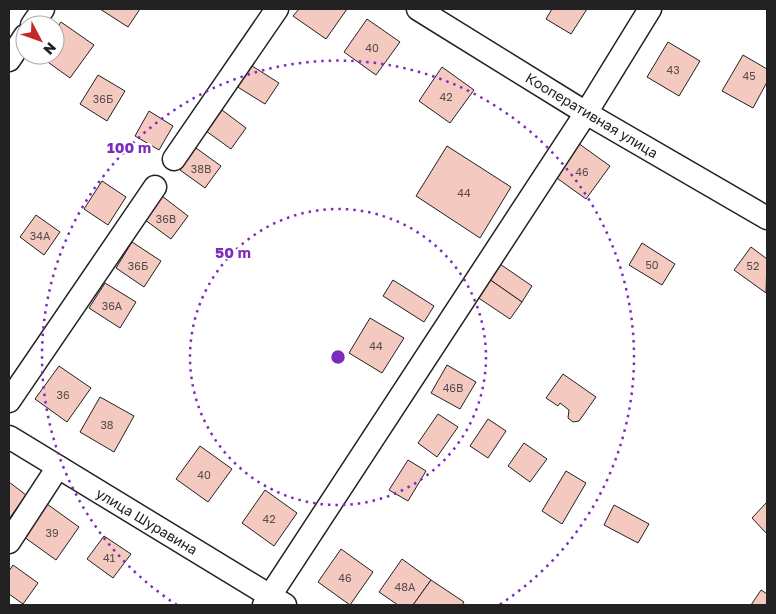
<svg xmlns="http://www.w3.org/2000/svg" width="776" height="614" viewBox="0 0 776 614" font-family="'Golos Text',sans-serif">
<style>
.building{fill:#f3c9c0;stroke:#222}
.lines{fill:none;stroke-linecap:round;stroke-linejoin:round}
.minor-casing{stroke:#222;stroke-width:25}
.minor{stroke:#fff;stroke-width:22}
.ring{fill:none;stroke:#7b2cbf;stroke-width:2.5;stroke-dasharray:2.5 5}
.labels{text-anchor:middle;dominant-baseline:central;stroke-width:4;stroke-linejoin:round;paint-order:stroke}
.number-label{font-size:11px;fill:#564c4a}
.street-label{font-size:14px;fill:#222;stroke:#fff}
.centre{fill:#7b2cbf;stroke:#fff;stroke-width:2.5}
.ring-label{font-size:15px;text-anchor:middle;font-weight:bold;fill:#7b2cbf;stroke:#fff;stroke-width:4;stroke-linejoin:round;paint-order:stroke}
</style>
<rect width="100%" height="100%" fill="#fff"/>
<g class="building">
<path d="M100 9H140L128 27Z"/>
<path d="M299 9H347L326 39 293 16Z"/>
<path d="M552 9H587L571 34 546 19Z"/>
<path d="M367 19 400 42 376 75 344 52Z"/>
<path d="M61 22 94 45 70 78 38 55H55V31Z"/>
<path d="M668 42 700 61 679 96 647 77Z"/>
<path d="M743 55 767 69V82L753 108 722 91Z"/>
<path d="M249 64 279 83 265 104 236 86Z"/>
<path d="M442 67 474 90 450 123 419 101Z"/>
<path d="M98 75 125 91 107 121 80 104Z"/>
<path d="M222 110 246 128 231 149 206 131Z"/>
<path d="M149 111 173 126 159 150 135 136Z"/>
<path d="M578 143 610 166 586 199 554 176Z"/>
<path d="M447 146 511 187 480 238 416 196Z"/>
<path d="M196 148 221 166 205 188 180 170Z"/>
<path d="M102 181 126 197 108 225 84 209Z"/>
<path d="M162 196 188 216 171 239 145 220Z"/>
<path d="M36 215 60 232 44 255 20 237Z"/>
<path d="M132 242 161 261 144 287 116 268Z"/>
<path d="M642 243 675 264 662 285 629 265Z"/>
<path d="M751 247 767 259 766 293 734 270Z"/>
<path d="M500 264 532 286 522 302 489 279Z"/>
<path d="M489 279 522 302 510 319 477 297Z"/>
<path d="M393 280 434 306 424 322 383 296Z"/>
<path d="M105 283 136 302 120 328 89 308Z"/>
<path d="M370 318 404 338 382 373 349 353Z"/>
<path d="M447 365 476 382 460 409 431 393Z"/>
<path d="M59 366 91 388 67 422 35 399Z"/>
<path d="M563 374 596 397 579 421 573 422 568 418 569 410 560 403 558 406 546 398Z"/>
<path d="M100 397 134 416 114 452 80 432Z"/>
<path d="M438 414 458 427 437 457 418 443Z"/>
<path d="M488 419 506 431 488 458 470 446Z"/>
<path d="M524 443 547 459 530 482 508 466Z"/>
<path d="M200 446 232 469 208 502 176 479Z"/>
<path d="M408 460 426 471 408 501 389 490Z"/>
<path d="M566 471 586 483 562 524 542 511Z"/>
<path d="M9 482 26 495 9 519Z"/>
<path d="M265 490 297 513 274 546 242 523Z"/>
<path d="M767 502V534L752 518Z"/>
<path d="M47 504 79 527 56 560 24 537Z"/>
<path d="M614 505 649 524 638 543 604 525Z"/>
<path d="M104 536 131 554 113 578 87 559Z"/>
<path d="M341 549 373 572 350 605 318 582Z"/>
<path d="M402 559 431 580 413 605H398L379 592Z"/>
<path d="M13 565 38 583 23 604 9 594V571Z"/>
<path d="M431 580 464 602 462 605H413Z"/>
<path d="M761 590 767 594V605H751Z"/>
</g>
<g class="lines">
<defs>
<g id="minor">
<path d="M418 9 586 113 767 218"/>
<path d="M32 25 43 9"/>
<path d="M9 60 25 36"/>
<path d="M174 159 277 9"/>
<path d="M9 401 155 187"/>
<path d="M9 437 285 605"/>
<path d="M9 542 58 467"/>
<path d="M264 605 586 113 650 9"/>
</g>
</defs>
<use href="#minor" class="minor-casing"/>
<use href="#minor" class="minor"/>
</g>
<g class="ring">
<circle cx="338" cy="357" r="148"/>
<path d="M177 605A296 296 0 1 1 499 605"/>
</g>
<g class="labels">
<g class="number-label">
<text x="372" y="47">40</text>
<text x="673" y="69">43</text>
<text x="749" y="75">45</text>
<text x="446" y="96">42</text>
<text x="103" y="98">36Б</text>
<text x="201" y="168">38В</text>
<text x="582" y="171">46</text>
<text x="464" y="192">44</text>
<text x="166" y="218">36В</text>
<text x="40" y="235">34А</text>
<text x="652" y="264">50</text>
<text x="138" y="265">36Б</text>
<text x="753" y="265">52</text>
<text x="112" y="305">36А</text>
<text x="376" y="345">44</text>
<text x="453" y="387">46В</text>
<text x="63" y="394">36</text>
<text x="107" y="424">38</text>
<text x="204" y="474">40</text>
<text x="269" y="518">42</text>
<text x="52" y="532">39</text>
<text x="109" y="557">41</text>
<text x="345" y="577">46</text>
<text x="405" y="586">48А</text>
</g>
<g class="street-label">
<text transform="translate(592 115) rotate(31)">Кооперативная улица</text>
<text transform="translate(147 521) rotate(31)">улица Шуравина</text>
</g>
</g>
<circle cx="338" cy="357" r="8" class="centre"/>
<g class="ring-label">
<text x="129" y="153">100 m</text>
<text x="233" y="258">50 m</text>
</g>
<rect width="776" height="614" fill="none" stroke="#222222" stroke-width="20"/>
<g transform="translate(40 40) rotate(131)"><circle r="24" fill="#ffffff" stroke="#a7a7a7"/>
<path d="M0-4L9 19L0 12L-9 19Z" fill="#c62828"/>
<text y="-8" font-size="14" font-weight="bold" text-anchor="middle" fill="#222222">N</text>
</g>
</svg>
